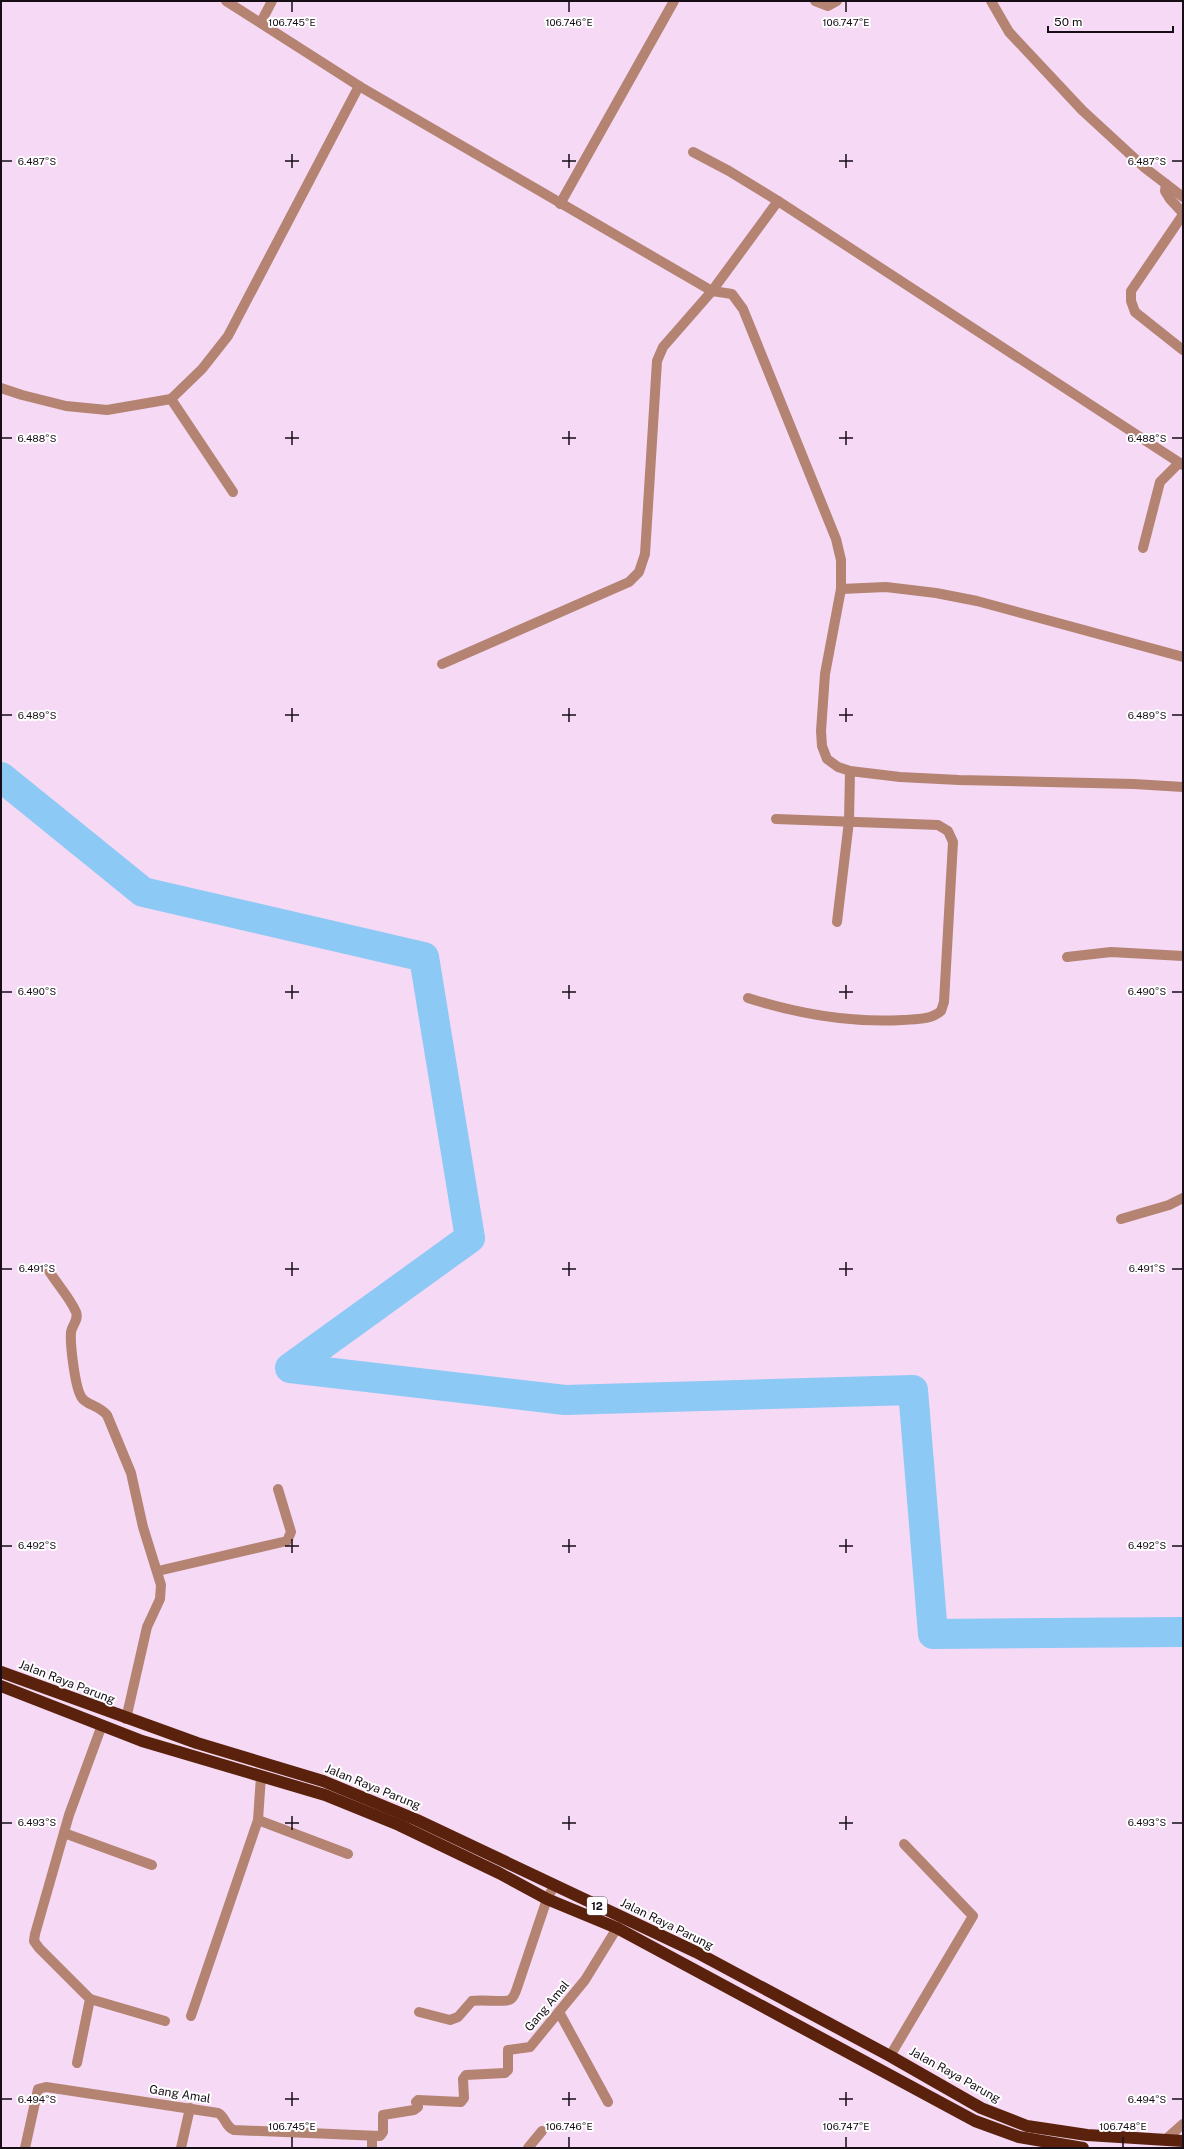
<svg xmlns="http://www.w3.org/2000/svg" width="1184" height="2149" viewBox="0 0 1184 2149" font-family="'Public Sans',sans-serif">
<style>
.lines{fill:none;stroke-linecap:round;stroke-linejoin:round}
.river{stroke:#8dc9f5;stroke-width:30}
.minor{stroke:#b48372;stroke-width:10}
.highway{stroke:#5a220c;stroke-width:12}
.ticks{fill:none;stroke:#160d16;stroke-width:1.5}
.labels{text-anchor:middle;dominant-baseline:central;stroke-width:4;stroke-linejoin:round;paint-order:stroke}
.shield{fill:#fff;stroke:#5c565c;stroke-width:1}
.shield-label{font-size:11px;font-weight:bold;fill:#160d16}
.street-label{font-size:12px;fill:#160d16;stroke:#fff}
.ticks-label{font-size:10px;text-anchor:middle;fill:#160d16;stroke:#fff;stroke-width:4;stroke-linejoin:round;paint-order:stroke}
</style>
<rect width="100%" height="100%" fill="#f6d9f5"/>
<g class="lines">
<path class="river" d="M1 777 143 892 424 957 470 1238 290 1368 565 1400 913 1390 933 1634 1183 1632"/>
<g class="minor">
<path d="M226 1 359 86"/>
<path d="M815 1 828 6 837 1"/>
<path d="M991 1 1009 32 1082 110 1145 168 1183 197"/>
<path d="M261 22 272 1"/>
<path d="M693 152 729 171 778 201 1183 465"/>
<path d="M1166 184 1165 191 1170 199 1182 212V216L1131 291V301L1135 312 1183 350"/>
<path d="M778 201 712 291 732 294 743 309 836 539 841 560V589L825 674 821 731 822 746 827 759 838 767 850 771 900 777 959 780 1134 784 1183 787"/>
<path d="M560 204 674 1"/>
<path d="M1 388 22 395 66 406 107 410 171 399 202 369 228 336 359 86 712 291 663 347 657 361 645 554 639 572 629 582 442 664"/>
<path d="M171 399 233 492"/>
<path d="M1143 548 1160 482 1179 463"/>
<path d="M841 589 886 587 936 593 977 601 1183 657"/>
<path d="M837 922 849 821 850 771"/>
<path d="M1067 957 1111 952 1183 956"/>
<path d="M748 998C798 1014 850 1023 903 1020 917 1019 930 1020 941 1011L944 1002 953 842 948 831 938 825 776 819"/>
<path d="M1121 1219 1169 1205 1183 1198"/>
<path d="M49 1271C57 1284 70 1298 76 1312 79 1320 72 1325 71 1332 70 1344 75 1389 82 1398 87 1405 98 1405 107 1415L131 1473 143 1527 161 1585 160 1599 147 1627 126 1719"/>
<path d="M158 1571 287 1541 291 1532 278 1489"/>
<path d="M258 1820 348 1854"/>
<path d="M64 1833 152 1865"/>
<path d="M90 1999 165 2021"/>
<path d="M419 2012 450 2020 458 2017 472 2001C481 1999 507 2003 511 1999 514 1997 516 1991 517 1988L547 1899 554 1886"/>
<path d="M559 2012 608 2102"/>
<path d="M191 2016 258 1820 261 1776"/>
<path d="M890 2056 973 1916 904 1844"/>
<path d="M77 2063 90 1999 39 1948 34 1941 35 1934 69 1815 102 1725"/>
<path d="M372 2136V2148"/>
<path d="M1165 2140 1183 2124"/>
<path d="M25 2148 38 2089 46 2087 218 2113C226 2117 225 2127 234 2130L380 2136 383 2132V2115L414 2110 418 2107 416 2102 418 2100 461 2102 464 2098 463 2079 466 2075 505 2073 508 2070V2050L530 2047 585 1980 617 1928"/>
<path d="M181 2148 190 2108"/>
<path d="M528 2148 542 2131"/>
</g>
<g class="highway">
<path d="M1 1672 197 1743 323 1781 417 1820 696 1952 890 2056 981 2108 1027 2126 1087 2135 1183 2141"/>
<path d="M1 1686 142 1741 325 1795 399 1825 499 1873 547 1899 617 1928 975 2121 1019 2137 1083 2148"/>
</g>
</g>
<path class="ticks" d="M292 2V12M569 2V12M846 2V12M292 154V168M569 154V168M846 154V168M2 161H12M285 161H299M562 161H576M839 161H853M1172 161H1182M292 431V445M569 431V445M846 431V445M2 438H12M285 438H299M562 438H576M839 438H853M1172 438H1182M292 708V722M569 708V722M846 708V722M2 715H12M285 715H299M562 715H576M839 715H853M1172 715H1182M292 985V999M569 985V999M846 985V999M2 992H12M285 992H299M562 992H576M839 992H853M1172 992H1182M292 1262V1276M569 1262V1276M846 1262V1276M2 1269H12M285 1269H299M562 1269H576M839 1269H853M1172 1269H1182M292 1539V1553M569 1539V1553M846 1539V1553M2 1546H12M285 1546H299M562 1546H576M839 1546H853M1172 1546H1182M292 1816V1830M569 1816V1830M846 1816V1830M2 1823H12M285 1823H299M562 1823H576M839 1823H853M1172 1823H1182M292 2092V2106M569 2092V2106M846 2092V2106M2 2099H12M285 2099H299M562 2099H576M839 2099H853M1172 2099H1182M292 2137V2147M569 2137V2147M846 2137V2147M1123 2137V2147"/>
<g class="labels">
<rect class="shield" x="587" y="1897" width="20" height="18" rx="3"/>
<g class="shield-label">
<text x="597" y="1906">12</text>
</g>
<g class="street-label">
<text transform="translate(67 1682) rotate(21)">Jalan Raya Parung</text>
<text transform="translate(373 1787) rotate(22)">Jalan Raya Parung</text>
<text transform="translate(667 1924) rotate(26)">Jalan Raya Parung</text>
<text transform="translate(547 2006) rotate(-50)">Gang Amal</text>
<text transform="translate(955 2075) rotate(29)">Jalan Raya Parung</text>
<text transform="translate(180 2094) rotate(9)">Gang Amal</text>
</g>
</g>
<g class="ticks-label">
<text x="292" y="26">106.745°E</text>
<text x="569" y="26">106.746°E</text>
<text x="846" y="26">106.747°E</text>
<text x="37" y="165">6.487°S</text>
<text x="1147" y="165">6.487°S</text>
<text x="37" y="442">6.488°S</text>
<text x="1147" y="442">6.488°S</text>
<text x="37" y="719">6.489°S</text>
<text x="1147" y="719">6.489°S</text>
<text x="37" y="995">6.490°S</text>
<text x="1147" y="995">6.490°S</text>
<text x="37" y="1272">6.491°S</text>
<text x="1147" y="1272">6.491°S</text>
<text x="37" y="1549">6.492°S</text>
<text x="1147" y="1549">6.492°S</text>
<text x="37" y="1826">6.493°S</text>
<text x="1147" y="1826">6.493°S</text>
<text x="37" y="2103">6.494°S</text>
<text x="1147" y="2103">6.494°S</text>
<text x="292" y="2130">106.745°E</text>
<text x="569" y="2130">106.746°E</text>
<text x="846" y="2130">106.747°E</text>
<text x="1123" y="2130">106.748°E</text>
</g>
<rect width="1184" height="2149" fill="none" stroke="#160d16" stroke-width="4"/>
<path d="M1048 26v6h125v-6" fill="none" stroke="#160d16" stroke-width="2"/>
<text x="1054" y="26" font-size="12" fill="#160d16" stroke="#ffffff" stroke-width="3" paint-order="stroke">50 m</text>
</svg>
